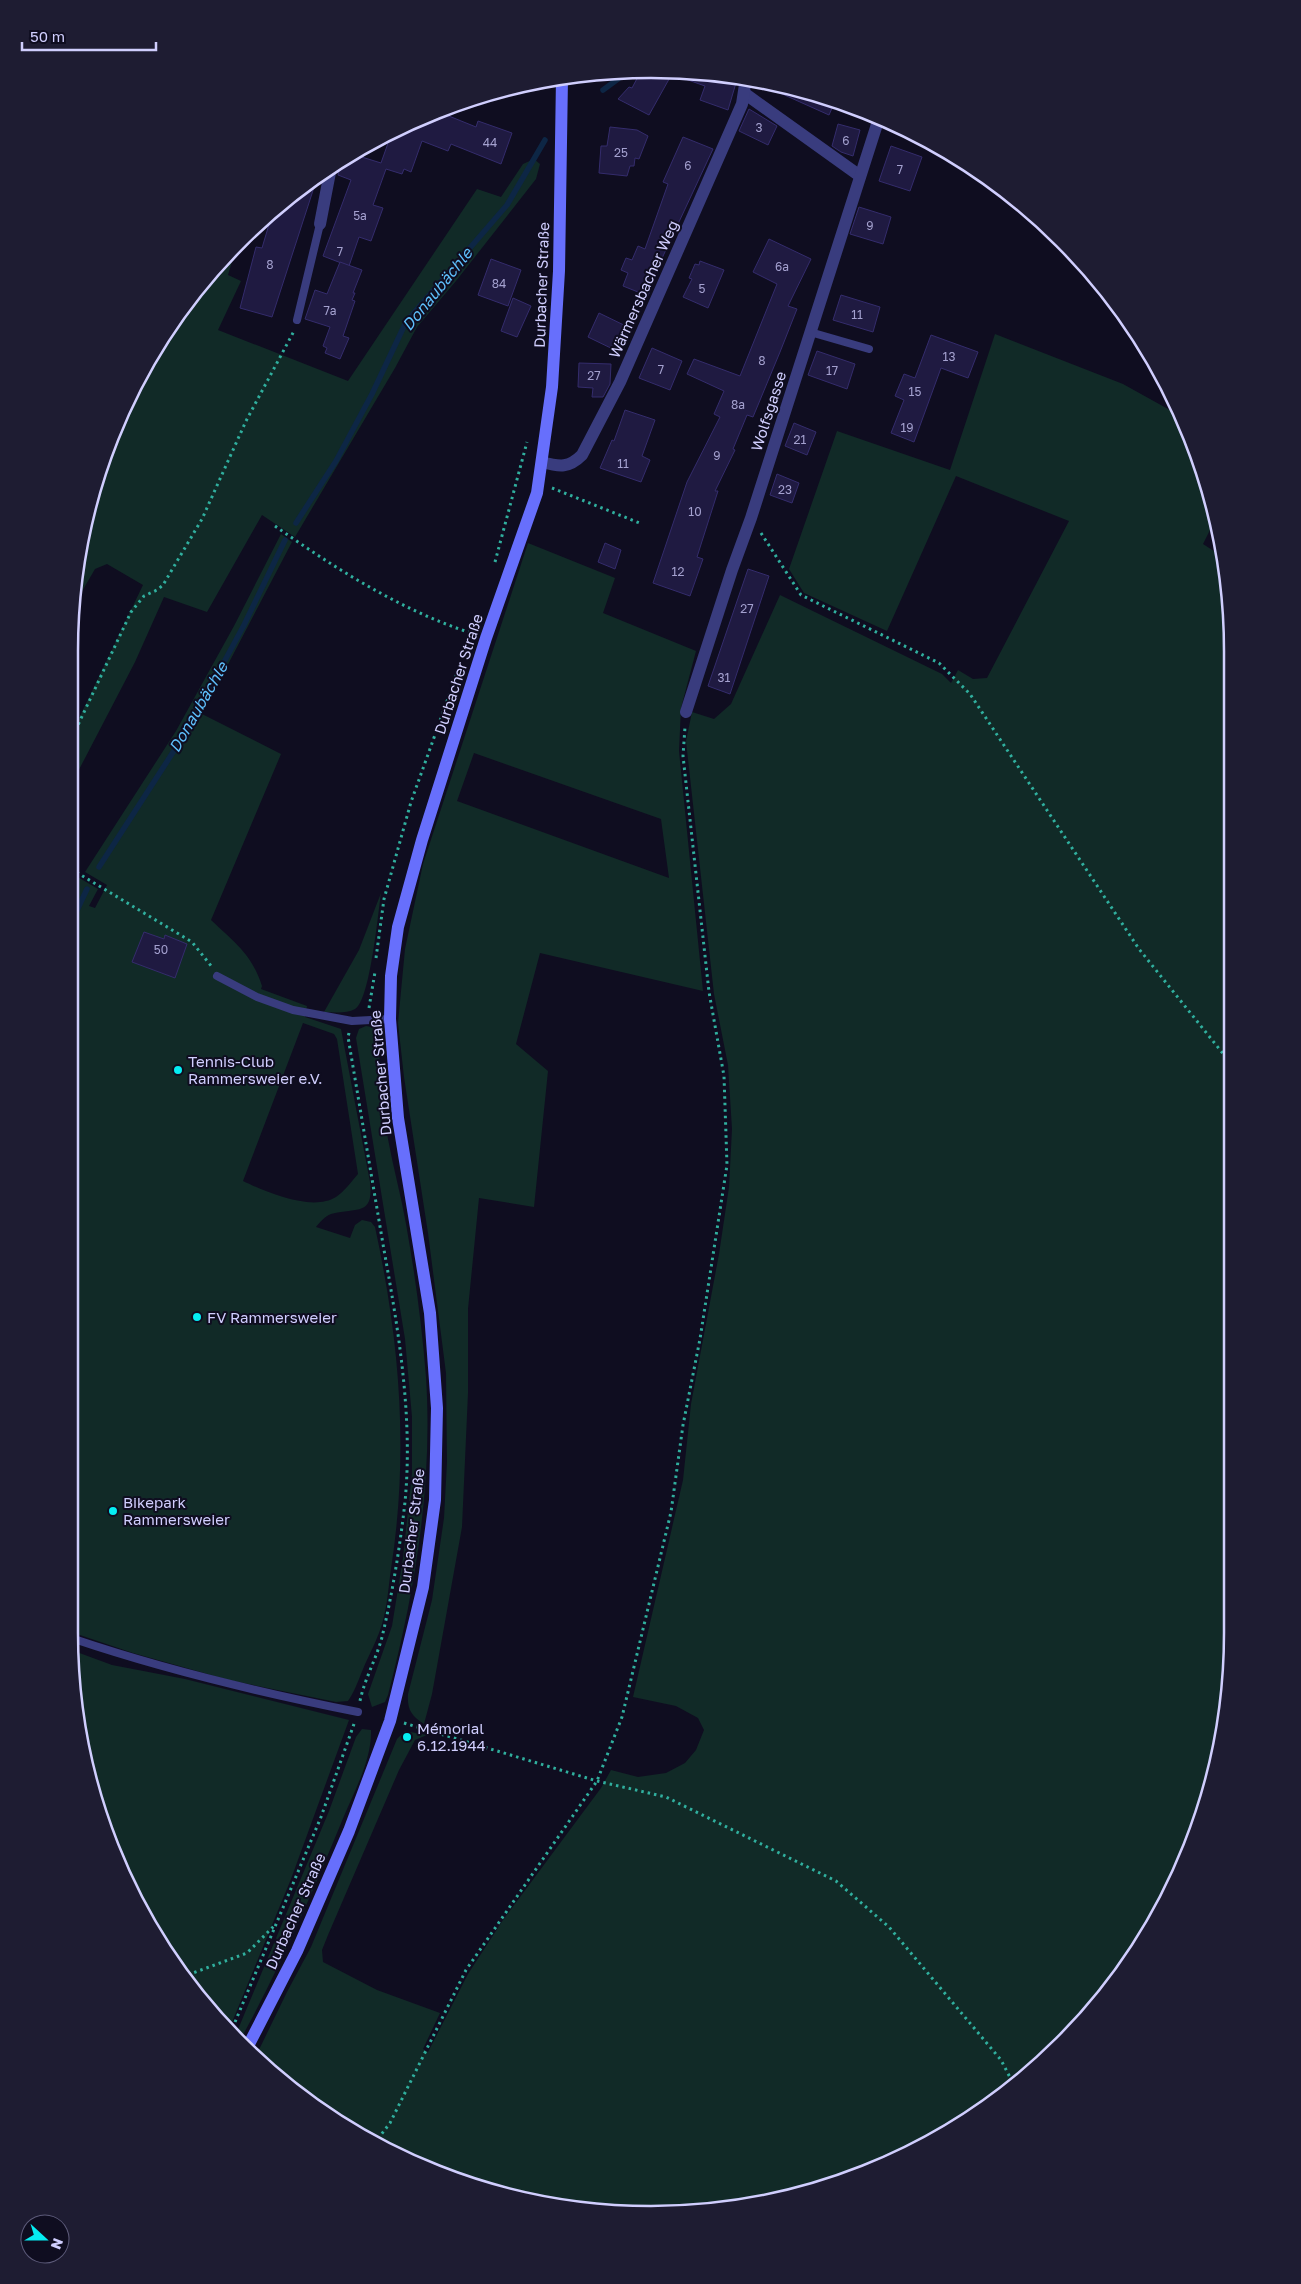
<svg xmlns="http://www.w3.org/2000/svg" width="1301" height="2284" viewBox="0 0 1301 2284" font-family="'Golos Text',sans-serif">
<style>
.green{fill:#112a27;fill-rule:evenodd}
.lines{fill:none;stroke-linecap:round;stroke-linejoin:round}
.stream{stroke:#0d2645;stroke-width:5.5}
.building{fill:#1f1a41;stroke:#342c6c}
.path{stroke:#30af9e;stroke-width:3;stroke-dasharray:2.5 4;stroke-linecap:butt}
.lane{stroke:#393c7e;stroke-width:8}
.street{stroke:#393c7e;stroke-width:12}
.secondary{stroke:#676ffc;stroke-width:12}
.poi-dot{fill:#05edf2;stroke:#0f0d20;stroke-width:2}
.labels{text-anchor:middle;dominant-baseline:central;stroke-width:4;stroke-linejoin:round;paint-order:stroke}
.number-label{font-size:12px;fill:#a4a1cf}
.street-label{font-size:15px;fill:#d0cefe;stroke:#0f0d20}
.poi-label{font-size:15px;fill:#d0cefe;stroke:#0f0d20;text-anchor:start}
.water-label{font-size:16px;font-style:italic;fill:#5ebffb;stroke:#0f0d20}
.rim{fill:none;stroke:#d0cefe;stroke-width:2.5}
</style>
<rect width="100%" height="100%" fill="#0f0d20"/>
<g class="green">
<path d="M534 159 540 164 536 179 456 281 417 327 395 368 295 537 262 515 207 612 164 597 135 662 71 785 70 737 143 585 107 564 95 569 70 612 89 500 147 359 158 344 162 345C175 311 210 270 237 245L228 275 241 281 218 330 348 381 477 189 501 197 523 164Z"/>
<path d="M995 334 1123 384 1177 414 1201 463 1215 520 1203 544 1223 557 1227 575 1231 1671 1201 1820 1154 1925 1088 2017 1034 2071 942 2137 873 2171 764 2204 688 2214 575 2210 500 2195 393 2155 327 2117 255 2058 287 1992 311 1947 397 1739 405 1731 427 1735 415 1740 399 1770 328 1935 322 1950 323 1962 377 1990 440 2013 423 2049 428 2052 468 1974 503 1920 601 1788 611 1770 638 1777 666 1773 685 1763 696 1750 704 1730 698 1718 676 1706 633 1697 683 1480 691 1404 719 1254 729 1187 732 1129 728 1065 714 994 686 741 692 712 714 719 731 704 780 595 942 674 951 683 958 670 973 679 987 678 1069 521 956 476 887 631 804 593 789 569 837 431 950 470Z"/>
<path d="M281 534 292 542 202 714 281 754 211 920C236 944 251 953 262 986L261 989 307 1006 305 1017 341 1029 370 1182C374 1217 356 1207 331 1214 325 1216 320 1222 316 1227L350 1238 355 1225 362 1220 371 1222 375 1227C400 1343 409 1452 391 1569 388 1590 387 1613 379 1633 374 1647 366 1660 361 1674 357 1684 354 1692 348 1701L336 1702 229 1680 133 1653 74 1633 71 873 98 889 89 906 95 908 107 885 85 872 176 731 234 626ZM303 1023 334 1034 337 1039 358 1174C352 1181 344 1192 336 1197 312 1212 266 1192 243 1181Z"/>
<path d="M528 543 615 578 603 613 696 651 681 708 679 751 703 991 540 953 516 1044 548 1071 534 1207 479 1198 468 1309V1393L462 1527 432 1694 424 1724C411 1716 407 1709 408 1694L432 1600 444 1518 447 1462 446 1373 428 1233 404 1077 398 1023 405 949 423 864ZM474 753 661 819 669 878 457 801Z"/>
<path d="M381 893C378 913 370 1001 355 1009 346 1014 334 1012 324 1012L359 950Z"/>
<path d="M366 1026 372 1027 378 1034C380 1069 382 1104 388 1139 393 1167 401 1195 406 1224 415 1274 422 1326 426 1377 433 1485 415 1591 388 1695L385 1702 372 1707 368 1694 392 1626 403 1558 412 1473V1417L405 1339 356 1038 359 1029Z"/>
<path d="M74 1651 112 1665 185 1679 349 1720 291 1879 228 2032 189 1987 129 1891 100 1820 74 1710Z"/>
<path d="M362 1729 371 1730C372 1759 355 1790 344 1816 312 1894 279 1970 238 2044L234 2039 329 1811 356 1737Z"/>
</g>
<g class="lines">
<g class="stream">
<path d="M603 90 618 79 625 70"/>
<path d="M296 523 336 461 372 394 406 322 507 205 545 140"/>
<path d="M99 867 188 729 244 625 285 540"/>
<path d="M71 923 87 889"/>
</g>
</g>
<g class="building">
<path d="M641 71 673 72 649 115 618 99 629 87 632 88Z"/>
<path d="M675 72 727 74 738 76 728 110 700 100 705 86 674 75Z"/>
<path d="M782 87 836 99 829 115 780 93Z"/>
<path d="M749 109 777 126 768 145 739 131Z"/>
<path d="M439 112 476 127 478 121 512 133 501 164 451 144 448 151 422 141 411 172 404 169 402 174 386 169 373 205 383 208 371 241 359 237 349 266 323 256 351 180 338 175 341 161 352 154 381 163 393 129Z"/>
<path d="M838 124 860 130 853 156 841 152 832 146Z"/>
<path d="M610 127 637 130 648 136 639 159 635 158 634 166H630L627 176 599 173 601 146H607Z"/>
<path d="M683 137 713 149 657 269 648 296 623 286 628 273 621 270 626 258 632 260 638 246 645 249 668 184 663 182Z"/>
<path d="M891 146 922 157 910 191 879 181Z"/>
<path d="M318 175 272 317 240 308 256 247 262 248 273 211 297 189Z"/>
<path d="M859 207 891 217 883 244 850 234Z"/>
<path d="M769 239 811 259 788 306 797 309 780 352 753 417 747 415 733 449 735 450 715 491H718L697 557 703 559 690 596 653 583 687 482 720 417 714 414 724 391 687 374 694 359 740 376 777 284 753 272Z"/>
<path d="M491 259 521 270 508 306 478 295Z"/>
<path d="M700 261 724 270 708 308 683 297 692 279 689 278 695 264 699 265Z"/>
<path d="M340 262 362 270 353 293H355L352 300 355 301 343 336 349 338 340 359 325 353 327 348 323 346 330 327 305 319 315 290 327 294Z"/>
<path d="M841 295 880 307 873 332 833 320Z"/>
<path d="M513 298 531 306 517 337 501 331Z"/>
<path d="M599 313 630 328 619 352 588 337Z"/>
<path d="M931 335 978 352 968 378 941 368 914 442 891 433 904 400 895 396 904 374 915 378Z"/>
<path d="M652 348 682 361 670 390 639 378Z"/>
<path d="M817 351 855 364 847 389 808 375Z"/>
<path d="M579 363 611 364 610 384 603 397H592L593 388 578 387Z"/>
<path d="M625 410 655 420 642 456 650 460 641 482 600 468 612 440 614 441Z"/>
<path d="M794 423 816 432 807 455 785 446Z"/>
<path d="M777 474 799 483 792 503 770 495Z"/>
<path d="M605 543 621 550 615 569 598 562Z"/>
<path d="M748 569 769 576 730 694 708 686Z"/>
<path d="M144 932 164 939 165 935 187 944 175 978 132 962Z"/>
</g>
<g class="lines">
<g class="path">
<path d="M552 488 642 524"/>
<path d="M275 526C336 569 402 611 474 634"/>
<path d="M761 533 801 595 939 663 970 694 1139 949 1229 1061"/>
<path d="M495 562 527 442"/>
<path d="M70 742 131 612 144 596 157 590 163 585 202 519 246 421 294 331"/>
<path d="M71 869 192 942 212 967"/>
<path d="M376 958 384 899 411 802 461 662"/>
<path d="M369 1008 375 972"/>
<path d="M349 1033 348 1037C360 1108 372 1179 384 1250 399 1333 413 1418 405 1502 400 1546 393 1590 383 1633 378 1656 365 1677 360 1701"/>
<path d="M404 1723 597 1781 666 1797 836 1881 889 1927 1001 2060 1014 2085"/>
<path d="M182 1977 247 1953 276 1924"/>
<path d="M230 2034 321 1817 354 1724"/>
<path d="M374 2144 390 2123 466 1970 597 1781 622 1717 671 1512 683 1425 700 1339 727 1165 724 1076 709 992 683 756 685 727"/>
</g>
<g class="lane">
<path d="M297 320 320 224"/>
<path d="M810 332 869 349"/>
<path d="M217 976 257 997 293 1010 352 1021 390 1019"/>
<path d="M74 1639C166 1670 262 1693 358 1712"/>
</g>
<g class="street">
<path d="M744 93 860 176"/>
<path d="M320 224 331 167"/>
<path d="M542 462C560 467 569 468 582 455L620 382 742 104 746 78"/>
<path d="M686 712 732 570 751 518 879 118"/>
</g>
<path class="secondary" d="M246 2050 297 1951 349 1831 390 1721 423 1587 435 1500 437 1408 430 1313 398 1118 390 1019 391 976 398 927 422 840 486 638 537 493 552 387 559 271 562 78"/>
</g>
<g class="poi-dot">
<circle cx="178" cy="1070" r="5"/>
<circle cx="197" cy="1317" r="5"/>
<circle cx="113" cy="1511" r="5"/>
<circle cx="407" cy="1737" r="5"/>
</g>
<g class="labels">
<g class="number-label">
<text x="759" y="127">3</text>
<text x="846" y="140">6</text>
<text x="490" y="142">44</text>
<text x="621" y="152">25</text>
<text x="688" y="165">6</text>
<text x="900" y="169">7</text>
<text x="360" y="215">5a</text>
<text x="870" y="225">9</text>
<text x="340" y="251">7</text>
<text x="270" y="264">8</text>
<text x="782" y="266">6a</text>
<text x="499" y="283">84</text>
<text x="702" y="288">5</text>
<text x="330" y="310">7a</text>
<text x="857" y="314">11</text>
<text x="949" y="356">13</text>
<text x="762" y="360">8</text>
<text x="661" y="369">7</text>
<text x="832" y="370">17</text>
<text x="594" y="375">27</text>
<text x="915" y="391">15</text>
<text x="738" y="404">8a</text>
<text x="907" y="427">19</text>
<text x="800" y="439">21</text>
<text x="717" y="455">9</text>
<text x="623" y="463">11</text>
<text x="785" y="489">23</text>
<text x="695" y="511">10</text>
<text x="678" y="571">12</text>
<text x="747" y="608">27</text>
<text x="724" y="677">31</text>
<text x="161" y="949">50</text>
</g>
<g class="street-label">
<text transform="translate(541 285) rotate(-88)">Durbacher Straße</text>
<text transform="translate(643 289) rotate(-66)">Wärmersbacher Weg</text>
<text transform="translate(768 411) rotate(-72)">Wolfsgasse</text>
<text transform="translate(458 674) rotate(-72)">Durbacher Straße</text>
<text transform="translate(380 1073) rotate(-95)">Durbacher Straße</text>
<text transform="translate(411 1531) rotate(-83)">Durbacher Straße</text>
<text transform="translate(295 1911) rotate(-66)">Durbacher Straße</text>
</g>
<g class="poi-label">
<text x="188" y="1061">Tennis-Club<tspan x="188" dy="17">Rammersweier e.V.</tspan></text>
<text x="207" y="1317">FV Rammersweier</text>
<text x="123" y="1502">Bikepark<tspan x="123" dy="17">Rammersweier</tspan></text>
<text x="417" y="1728">Mémorial<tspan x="417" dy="17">6.12.1944</tspan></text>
</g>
<g class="water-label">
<text transform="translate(437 289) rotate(-51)">Donaubächle</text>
<text transform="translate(198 707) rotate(-60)">Donaubächle</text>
</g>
</g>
<path d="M0 0H1301V2284H0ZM651 78H651A573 573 0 0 1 1224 651V1633A573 573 0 0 1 651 2206H651A573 573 0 0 1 78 1633V651A573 573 0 0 1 651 78Z" fill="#1e1c32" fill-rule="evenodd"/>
<path class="rim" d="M651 78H651A573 573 0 0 1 1224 651V1633A573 573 0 0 1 651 2206H651A573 573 0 0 1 78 1633V651A573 573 0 0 1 651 78Z"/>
<g transform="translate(45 2239) rotate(111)"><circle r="24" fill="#0f0d20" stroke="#5c5a79"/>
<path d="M0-4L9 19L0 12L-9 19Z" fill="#05edf2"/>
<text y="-8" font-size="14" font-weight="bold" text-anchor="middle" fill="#d0cefe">N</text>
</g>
<path d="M22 42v8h134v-8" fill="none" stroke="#d0cefe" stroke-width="2.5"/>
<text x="30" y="42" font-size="15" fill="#d0cefe" stroke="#0f0d20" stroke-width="4" paint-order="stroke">50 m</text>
</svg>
